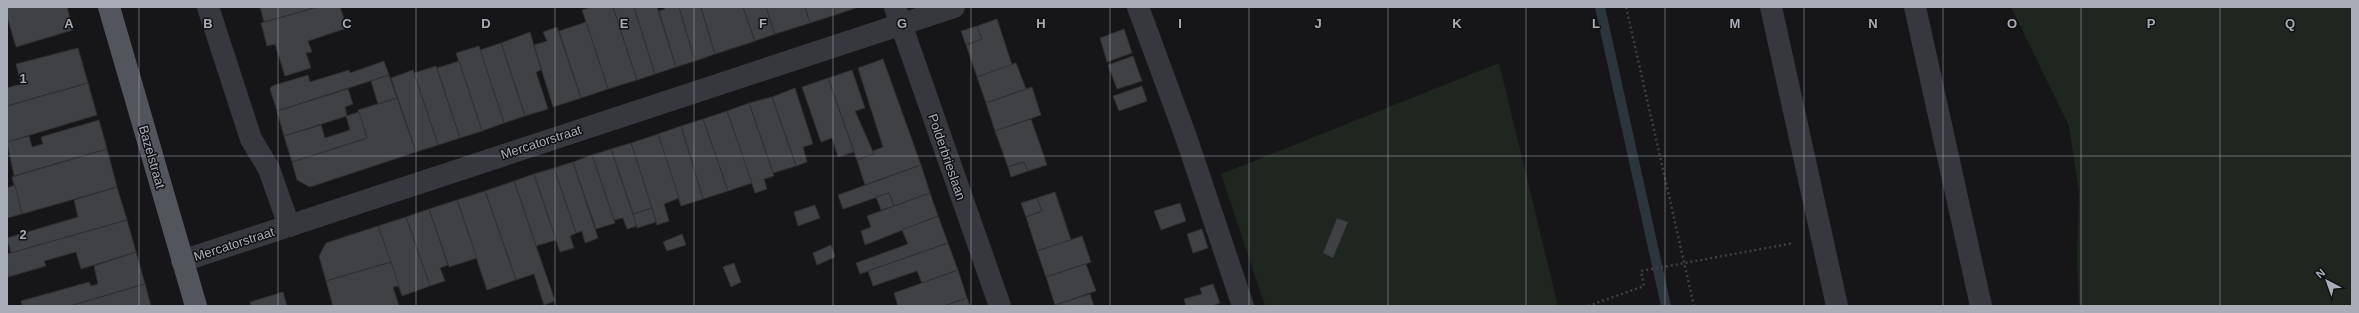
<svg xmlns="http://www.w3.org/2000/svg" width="2359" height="313" viewBox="0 0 2359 313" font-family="Helvetica,sans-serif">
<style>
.green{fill:#1e261f}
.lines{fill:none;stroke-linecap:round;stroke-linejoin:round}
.stream{stroke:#2c353c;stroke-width:10}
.building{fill:#404145;stroke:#303034}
.path{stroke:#3d3f44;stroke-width:2.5;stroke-dasharray:2 3;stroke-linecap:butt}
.minor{stroke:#37383d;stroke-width:22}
.major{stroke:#53555c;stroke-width:22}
.grid{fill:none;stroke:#a8adb8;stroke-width:1;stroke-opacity:0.55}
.labels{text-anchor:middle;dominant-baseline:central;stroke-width:3;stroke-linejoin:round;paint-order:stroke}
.street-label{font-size:13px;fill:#a8adb8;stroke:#111113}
.grid-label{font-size:13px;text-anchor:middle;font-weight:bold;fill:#a8adb8;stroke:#111113;stroke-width:3;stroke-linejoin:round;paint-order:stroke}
</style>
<rect width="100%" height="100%" fill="#161618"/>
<g class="green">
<path d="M2011 7H2352V306H2079L2077 258 2079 192 2069 126Z"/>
<path d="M1499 63 1558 306H1265L1221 174Z"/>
</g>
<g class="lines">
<path class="stream" d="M1600 7 1666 306"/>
</g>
<g class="building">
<path d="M7 7H67L73 30 16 47 7 16Z"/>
<path d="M260 7H318L264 22Z"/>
<path d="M318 7H340L347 28 308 41 312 52 306 53 311 68 285 76 275 44 267 46 261 23Z"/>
<path d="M591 7H613L637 80 608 89 582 10Z"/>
<path d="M613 7H634L655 74 637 80Z"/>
<path d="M634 7H657L676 67 655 74Z"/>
<path d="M664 7H679L695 61 676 67 659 11 665 9Z"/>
<path d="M679 7H701L715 54 695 61Z"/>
<path d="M701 7H743L755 41 715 54Z"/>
<path d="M743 7H766L775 34 755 41Z"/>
<path d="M766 7H805L810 23 775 34Z"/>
<path d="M805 7H833L835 15 810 23Z"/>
<path d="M833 7H859L835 15Z"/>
<path d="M997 19 1012 65 977 77 966 45 982 39 977 26Z"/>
<path d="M586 22 608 89 581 98 559 31Z"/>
<path d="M977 26 982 39 966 45 961 31Z"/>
<path d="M557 27 581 98 553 107 534 45 547 41 543 32Z"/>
<path d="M1124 29 1132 53 1107 62 1100 38Z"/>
<path d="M530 32 541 70 536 72 548 109 525 116 501 43Z"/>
<path d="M501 43 525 116 504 123 480 50Z"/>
<path d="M479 46 504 123 482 131 456 53Z"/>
<path d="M78 48 88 83 7 106V88L21 84 16 64Z"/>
<path d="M1133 56 1142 81 1117 89 1108 65Z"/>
<path d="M883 59 921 165 865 185 857 160 874 154 873 151 883 147 858 68Z"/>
<path d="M384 61 389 75 277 111 270 89 272 86 308 75 310 82 349 70 350 73Z"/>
<path d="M459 61 482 131 460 138 437 68Z"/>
<path d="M1016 63 1026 89 986 103 977 77Z"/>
<path d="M436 66 460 138 438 145 414 73Z"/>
<path d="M413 70 438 145 416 152 391 78Z"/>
<path d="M852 70 865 108 855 111 874 154 857 160 828 78Z"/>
<path d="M389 75 397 98 378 104 371 81Z"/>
<path d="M828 78 854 152 838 157 832 138 821 142 802 87Z"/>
<path d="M88 83 97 115 7 142V106Z"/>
<path d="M1142 86 1147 101 1119 111 1113 96Z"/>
<path d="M1032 87 1041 115 995 131 986 103Z"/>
<path d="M795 88 813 144 803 147 807 162 796 166 772 97Z"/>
<path d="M348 89 353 104 345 107 347 116 284 136 277 111Z"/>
<path d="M772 97 796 166 773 173 749 103Z"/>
<path d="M397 98 416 152 310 187 297 180 292 162 367 138 358 110Z"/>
<path d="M749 103 774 176 764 179 767 189 755 193 727 111Z"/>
<path d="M727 111 752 183 728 191 703 119Z"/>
<path d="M359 112 367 138 292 162 284 136 321 125 325 138 350 130 346 116Z"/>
<path d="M703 119 728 191 703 199 681 126Z"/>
<path d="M1031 119 1047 165 1028 171 1024 162 1008 167 995 131Z"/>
<path d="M99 120 107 149 14 176 7 142 29 136 32 147 43 144 41 137Z"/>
<path d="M681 126 703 199 681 206 658 134Z"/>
<path d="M658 134 679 198 664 204 669 221 657 225 631 143Z"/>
<path d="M631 143 652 208 633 214 611 149Z"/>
<path d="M107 149 117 187 22 214 12 177Z"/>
<path d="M611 149 637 226 627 229 623 218 614 220 592 155Z"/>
<path d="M592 155 615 223 596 229 573 162Z"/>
<path d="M573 162 598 238 585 243 582 231 576 233 554 168Z"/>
<path d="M1024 162 1028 171 1011 177 1008 167Z"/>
<path d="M921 165 930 193 894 206 889 193 843 209 838 195Z"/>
<path d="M554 168 576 233 570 236 574 248 560 252 534 174Z"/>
<path d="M534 174 556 240 536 246 514 181Z"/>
<path d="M514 181 555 301 544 305 534 274 516 280 485 191Z"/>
<path d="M15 185 22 214 7 218V188Z"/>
<path d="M117 187 127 220 11 253 7 238 78 217 74 200Z"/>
<path d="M485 191 516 280 487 290 457 200Z"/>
<path d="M1055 192 1071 240 1037 251 1026 217 1042 211 1037 198Z"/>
<path d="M889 193 894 206 881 210 876 197Z"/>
<path d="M930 193 938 216 865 245 861 231 871 227 867 216Z"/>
<path d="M1037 198 1042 211 1026 217 1021 203Z"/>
<path d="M457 200 477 258 449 267 429 209Z"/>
<path d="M1180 203 1186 221 1161 230 1154 211Z"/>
<path d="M815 205 820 218 798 226 794 212Z"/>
<path d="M652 208 656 222 637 228 633 214Z"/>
<path d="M429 209 448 265 440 268 445 281 430 286 406 217Z"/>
<path d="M938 216 948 243 860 274 856 263 908 244 902 230Z"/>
<path d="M406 217 430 286 402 296 378 226Z"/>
<path d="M1337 218 1348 222 1333 258 1323 253Z"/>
<path d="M127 220 136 252 81 269 76 252 44 261 46 266 8 277 7 254Z"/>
<path d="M378 226 391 262 326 281 319 256 326 243Z"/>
<path d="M1202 229 1208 248 1193 253 1187 234Z"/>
<path d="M682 234 686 245 667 251 663 242Z"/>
<path d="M1082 236 1091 262 1046 277 1037 251Z"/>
<path d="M948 243 958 270 922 283 917 271 873 286 868 271Z"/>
<path d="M831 245 835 257 817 265 813 253Z"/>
<path d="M136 252 145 284 70 306H22L21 301 89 282 91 286 98 284 94 266Z"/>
<path d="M391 262 399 286 393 287 399 306H333L326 281Z"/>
<path d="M734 263 741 282 731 287 723 267Z"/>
<path d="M1086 264 1096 291 1055 305 1046 277Z"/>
<path d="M958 270 967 298 944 306H898L894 293Z"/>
<path d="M145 284 151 306H70Z"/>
<path d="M1213 284 1220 303 1212 306H1186L1184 299 1202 294 1200 288Z"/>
<path d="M283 292 287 306H251L250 302Z"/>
<path d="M1090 294 1094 306 1055 305Z"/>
<path d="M967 298 970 306H944Z"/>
</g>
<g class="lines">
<g class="path">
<path d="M1626 7 1694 306"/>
<path d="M1588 306 1644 286 1641 271 1794 243"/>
</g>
<g class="minor">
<path d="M208 7 251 139 269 169 289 226"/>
<path d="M895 7 1000 306"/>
<path d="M1138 7 1186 137 1243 306"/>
<path d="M1771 7 1837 306"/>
<path d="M1915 7 1981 306"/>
<path d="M182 261 954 7"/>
</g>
<path class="major" d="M109 7 196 306"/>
</g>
<path class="grid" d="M139 7V306M278 7V306M416 7V306M555 7V306M694 7V306M833 7V306M971 7V306M1110 7V306M1249 7V306M1388 7V306M1526 7V306M1665 7V306M1804 7V306M1943 7V306M2081 7V306M2220 7V306M7 156H2352"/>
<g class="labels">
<g class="street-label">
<text transform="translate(541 142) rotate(-18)">Mercatorstraat</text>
<text transform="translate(152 157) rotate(74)">Bazelstraat</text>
<text transform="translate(947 157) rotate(71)">Polderbrieslaan</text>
<text transform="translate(234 244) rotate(-18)">Mercatorstraat</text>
</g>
</g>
<g class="grid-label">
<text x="69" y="28">A</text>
<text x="208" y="28">B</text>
<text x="347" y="28">C</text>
<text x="486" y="28">D</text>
<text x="624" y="28">E</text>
<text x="763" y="28">F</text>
<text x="902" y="28">G</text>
<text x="1041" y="28">H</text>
<text x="1180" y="28">I</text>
<text x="1318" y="28">J</text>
<text x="1457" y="28">K</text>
<text x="1596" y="28">L</text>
<text x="1735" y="28">M</text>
<text x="1873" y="28">N</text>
<text x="2012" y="28">O</text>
<text x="2151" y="28">P</text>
<text x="2290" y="28">Q</text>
<text x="23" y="83">1</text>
<text x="23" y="239">2</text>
</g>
<rect width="2359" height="313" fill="none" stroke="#a8adb8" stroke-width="16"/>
<g transform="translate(2327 281) rotate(319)" stroke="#111113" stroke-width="3" paint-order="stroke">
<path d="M0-3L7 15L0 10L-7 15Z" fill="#a8adb8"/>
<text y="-6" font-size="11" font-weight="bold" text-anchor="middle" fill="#a8adb8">N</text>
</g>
</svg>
